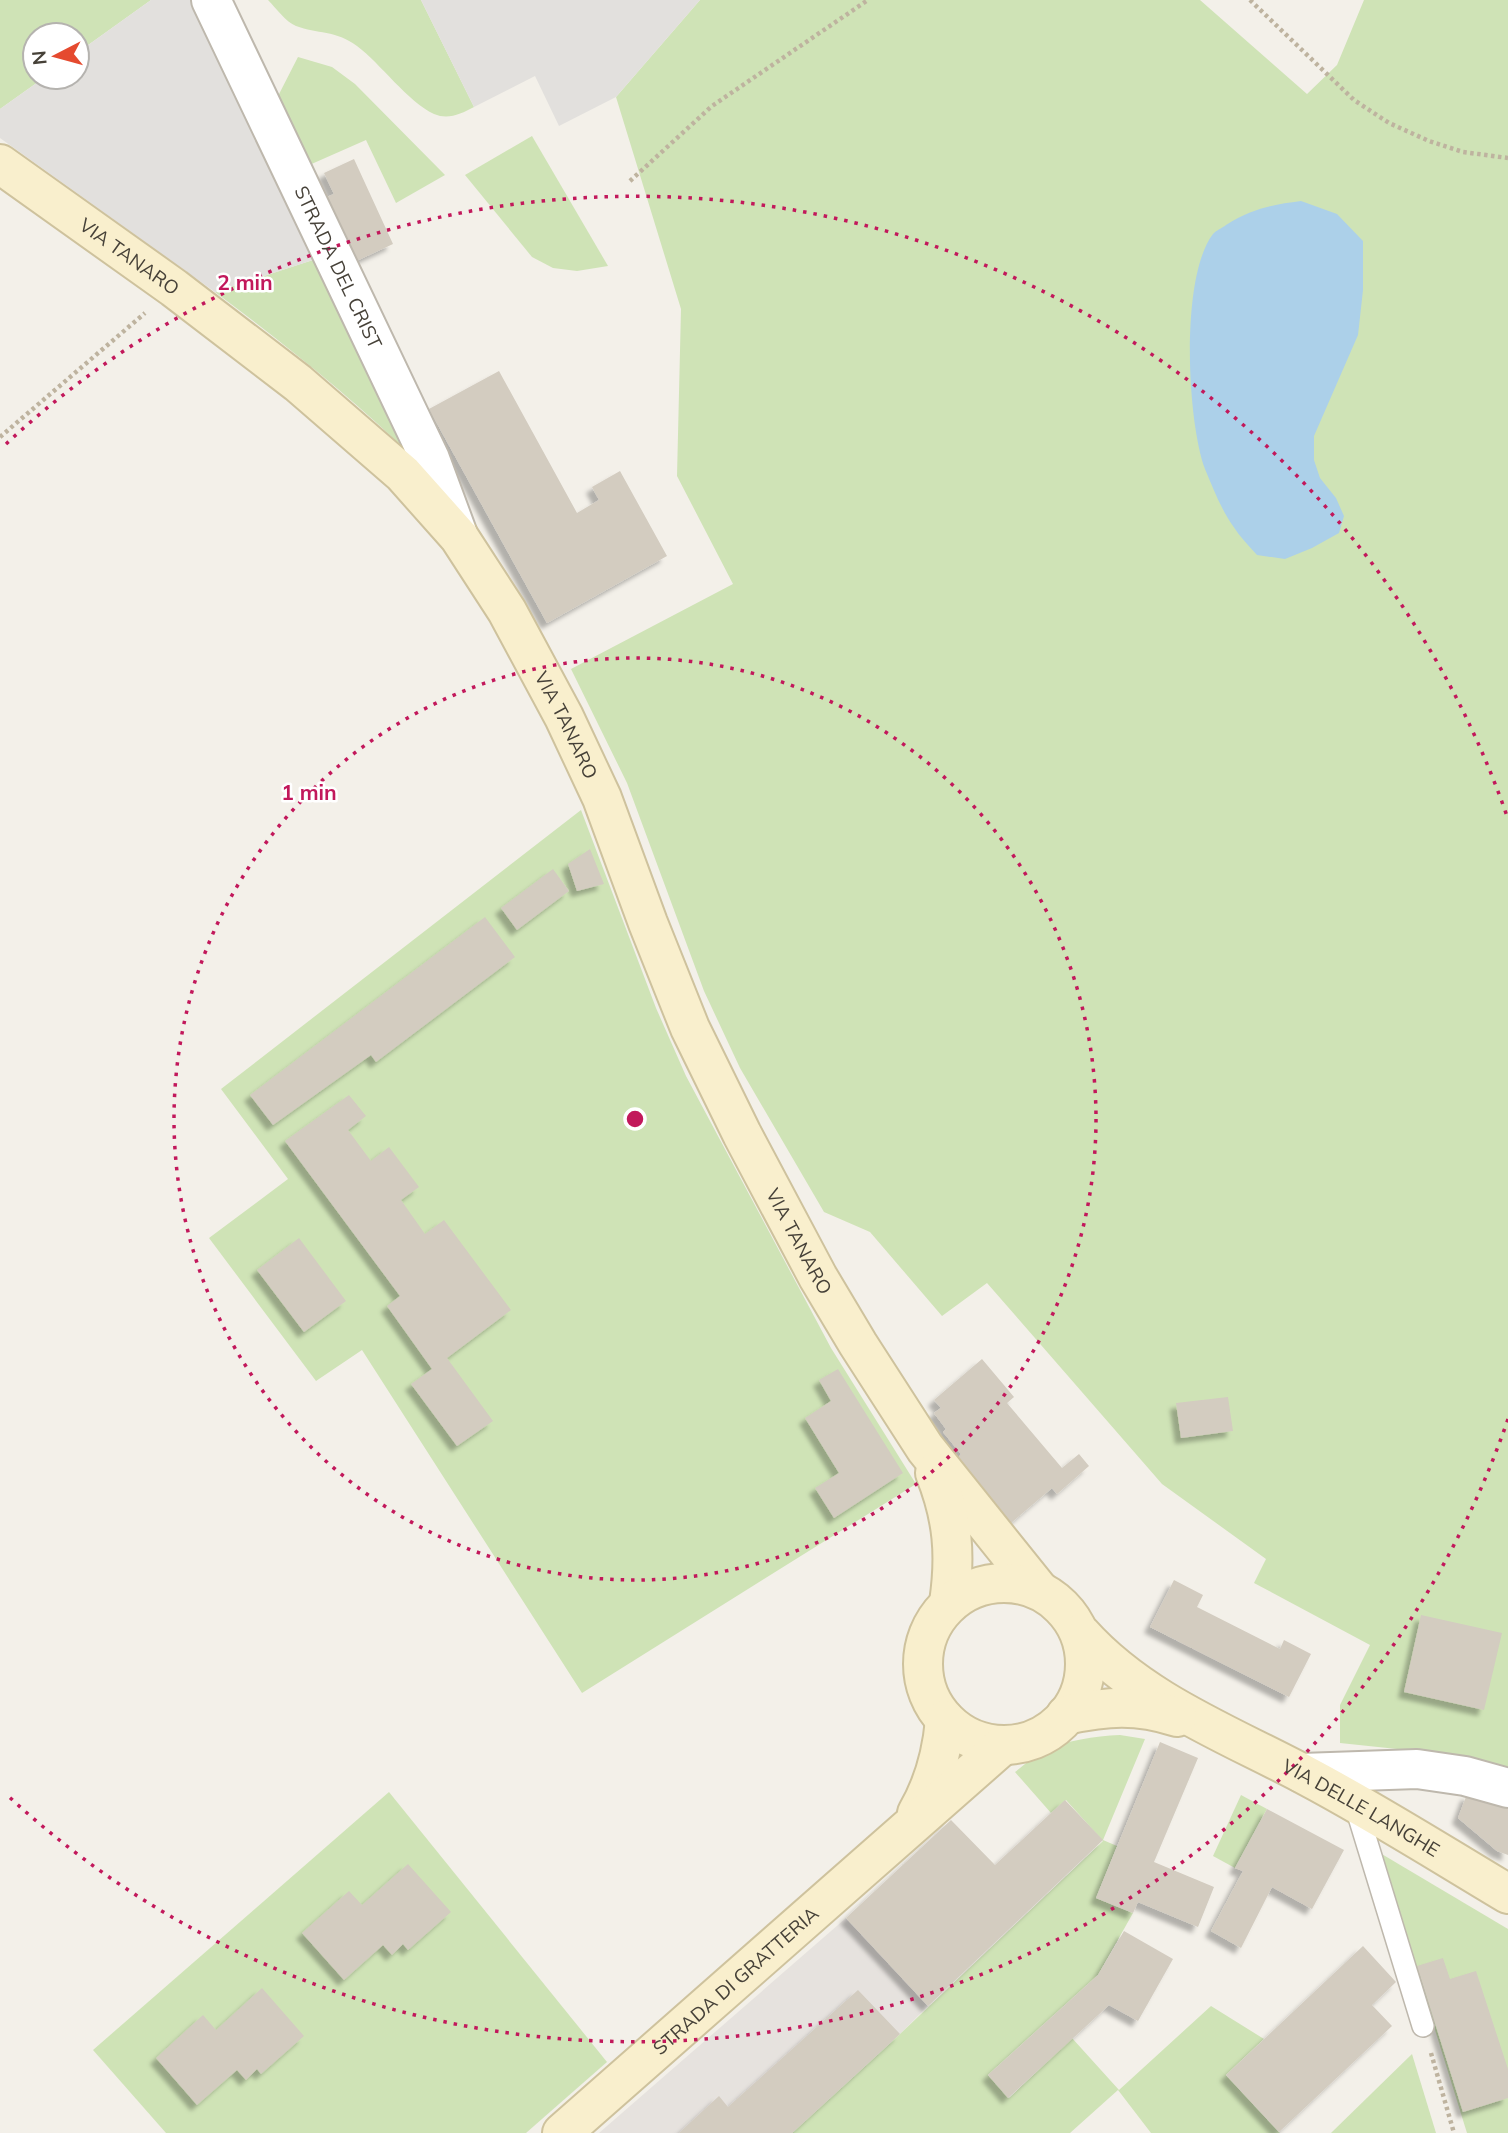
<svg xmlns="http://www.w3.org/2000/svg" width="1508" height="2133" viewBox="0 0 1508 2133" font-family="Mulish,sans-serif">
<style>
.industrial{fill:#e6e2de}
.green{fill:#cfe3b6}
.parking{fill:#e2e0dd}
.water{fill:#acd0e9}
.building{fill:#d3ccc0;filter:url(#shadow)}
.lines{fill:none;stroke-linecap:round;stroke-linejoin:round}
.lane-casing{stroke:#beb8ad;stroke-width:24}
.street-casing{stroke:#beb8ad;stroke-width:42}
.secondary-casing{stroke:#cec29d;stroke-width:42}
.path{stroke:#beb39f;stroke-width:4.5;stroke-dasharray:3.5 3.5;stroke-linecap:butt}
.lane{stroke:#fff;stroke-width:21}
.street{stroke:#fff;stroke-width:38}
.secondary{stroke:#f9efcd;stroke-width:38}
.ring{fill:none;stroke:#c2185b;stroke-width:3.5;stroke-dasharray:3.5 7}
.labels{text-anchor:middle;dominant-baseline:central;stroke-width:5;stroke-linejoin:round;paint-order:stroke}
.street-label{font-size:19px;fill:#464138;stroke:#fff}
.centre{fill:#c2185b;stroke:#fff;stroke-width:3.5}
.ring-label{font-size:21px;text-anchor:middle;font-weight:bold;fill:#c2185b;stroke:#fff;stroke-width:5;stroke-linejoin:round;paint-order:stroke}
</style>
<defs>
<filter id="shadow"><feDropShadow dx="-6" dy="6" stdDeviation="2" flood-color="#0004"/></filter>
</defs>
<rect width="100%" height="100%" fill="#f3f0e9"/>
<path class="industrial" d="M846 1918 928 2006 900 2034 792 2133H599Z"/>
<g class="green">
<path d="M0 0H151L77 53V35H35V77H45L0 109Z"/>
<path d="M268 0H421L474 107C461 114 448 120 434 114 408 102 380 63 357 46 336 30 317 34 296 26 286 22 276 8 268 0Z"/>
<path d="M700 0H1200L1307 94 1337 65 1364 0H1508V1772L1435 1753 1340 1743V1705L1370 1645 1254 1583 1266 1559 1162 1484 987 1283 942 1316 870 1232 824 1212 740 1068 704 991 627 783 571 669 733 584 677 476 681 309 616 97Z"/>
<path d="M298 57 332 67 355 84 445 175 396 203 366 140 307 166 276 100Z"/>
<path d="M532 136 608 266 577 271 553 268 532 257 465 175Z"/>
<path d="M316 259 417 461C354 399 286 345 215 292Z"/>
<path d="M581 810 656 1008 686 1076 831 1348 916 1484 582 1693 362 1350 316 1381 209 1238 288 1179 221 1089Z"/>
<path d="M1120 1735 1145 1739 1103 1840 1117 1846 1096 1898 1133 1913 1098 1975 988 2075 1009 2098 1072 2038 1119 2090 1211 2006 1264 2039 1226 2075 1280 2133H1151L1118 2090 1070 2133H792L900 2034 1103 1841 1066 1800 1051 1813 1015 1772C1024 1765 1033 1757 1043 1752 1067 1740 1094 1736 1120 1735Z"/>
<path d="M389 1792 607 2062 526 2133H166L93 2050Z"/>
<path d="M1241 1795 1267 1809 1235 1868 1213 1856Z"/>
<path d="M1380 1853 1508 1929V2133H1467Z"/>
<path d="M1412 2054 1436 2133H1331Z"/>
</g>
<g class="parking">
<path d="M151 0H191L316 259 215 292 0 138V109L45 77H77V53Z"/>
<path d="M421 0H700L616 97 559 126 535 76 474 107Z"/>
</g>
<path class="water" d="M1301 201 1337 214 1363 241V290L1358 335 1314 436V460L1320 478 1336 498 1344 516 1339 533 1312 548 1285 559 1257 555C1249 546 1240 537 1233 526 1221 509 1213 488 1205 469 1187 420 1180 277 1213 234 1215 231 1222 228 1226 225 1252 209 1270 205 1301 201Z"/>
<g class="building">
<path d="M354 159 393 244 352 263 322 199 334 194 324 173Z"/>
<path d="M499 371 577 513 599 500 592 487 620 471 667 556 547 623 429 409Z"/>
<path d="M590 849 604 884 577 891 568 864Z"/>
<path d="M553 869 569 891 517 930 501 908Z"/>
<path d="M485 917 515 957 376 1062 371 1055 273 1125 250 1095Z"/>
<path d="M349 1095 366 1116 348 1130 371 1161 389 1147 419 1187 401 1200 425 1234 444 1220 511 1310 447 1358 493 1421 457 1446 411 1384 432 1369 387 1306 400 1296 285 1141Z"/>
<path d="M299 1238 346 1301 304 1332 257 1270Z"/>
<path d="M982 1359 1014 1397 1007 1403 1062 1468 1079 1454 1089 1466 1057 1494 1052 1488 1011 1523 957 1460 961 1454 943 1432 946 1429 934 1413 941 1408 934 1400Z"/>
<path d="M838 1369 903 1473 834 1518 815 1488 839 1473 805 1418 831 1401 819 1380Z"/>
<path d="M1228 1397 1233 1431 1181 1438 1176 1403Z"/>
<path d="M1174 1580 1203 1595 1197 1607 1280 1649 1284 1640 1311 1654 1289 1697 1150 1627Z"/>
<path d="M1421 1615 1502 1633 1484 1710 1404 1692Z"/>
<path d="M1160 1742 1198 1758 1154 1862 1214 1887 1198 1927 1138 1902 1133 1913 1096 1898Z"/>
<path d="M1467 1794 1508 1808V1855L1497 1851 1458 1818Z"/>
<path d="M1065 1800 1103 1840 928 2006 846 1918 951 1820 995 1865Z"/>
<path d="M1267 1809 1344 1850 1312 1909 1272 1887 1241 1948 1211 1931 1243 1871 1235 1868Z"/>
<path d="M408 1864 451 1912 408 1950 403 1944 392 1955 383 1945 344 1980 302 1933 349 1891 362 1905Z"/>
<path d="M1124 1931 1173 1959 1138 2021 1109 2005 1008 2098 988 2075 1098 1975Z"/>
<path d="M1363 1946 1396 1982 1372 2005 1392 2026 1279 2132 1226 2075Z"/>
<path d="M1443 1958 1450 1979 1476 1971 1508 2069V2098L1463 2112 1417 1966Z"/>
<path d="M262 1988 304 2036 261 2074 257 2069 246 2080 237 2070 197 2105 156 2058 203 2015 216 2030Z"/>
<path d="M858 1990 900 2034 792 2133H679L719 2096 728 2107Z"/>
</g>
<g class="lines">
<defs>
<path id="lane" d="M1355 1804 1423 2026"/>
<g id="street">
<path id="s1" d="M211 0 430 459 458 535"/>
<path d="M1302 1773 1417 1769 1465 1776 1508 1788"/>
</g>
<g id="secondary">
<path id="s2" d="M0 164 174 288 298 383 403 474 459 537 507 611 564 717 602 798 648 923 690 1028 742 1134 818 1277 858 1344 925 1448 1038 1589"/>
<path d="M935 1473C953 1518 956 1555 949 1603"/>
<circle cx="1004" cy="1664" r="81"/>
<path id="s3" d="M1081 1634C1141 1701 1228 1734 1305 1775 1375 1812 1441 1854 1508 1894"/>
<path d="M1066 1715C1107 1706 1137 1704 1177 1717"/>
<path d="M917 1813C934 1784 942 1754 945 1720"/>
<path id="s4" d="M562 2133 1002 1746"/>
</g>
</defs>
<use href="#lane" class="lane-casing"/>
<use href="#street" class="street-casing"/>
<use href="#secondary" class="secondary-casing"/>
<g class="path">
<path d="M1250 0 1354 100 1389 123 1429 141 1463 152 1508 158"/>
<path d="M630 181 712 106 868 0"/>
<path d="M0 437 145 313"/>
<path d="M1431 2053 1454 2133"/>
</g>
<use href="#lane" class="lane"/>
<use href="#street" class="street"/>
<use href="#secondary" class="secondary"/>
</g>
<g class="ring">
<circle cx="635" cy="1119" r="461"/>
<path d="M1508 1419A923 923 0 0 1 6 1794M6 444A923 923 0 0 1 1508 819"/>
</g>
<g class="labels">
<g class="street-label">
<text stroke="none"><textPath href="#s2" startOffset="159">VIA TANARO</textPath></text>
<text stroke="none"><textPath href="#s1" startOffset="296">STRADA DEL CRIST</textPath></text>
<text stroke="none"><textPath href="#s2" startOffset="810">VIA TANARO</textPath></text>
<text stroke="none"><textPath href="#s2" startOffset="1377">VIA TANARO</textPath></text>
<text stroke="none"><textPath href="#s3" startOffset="331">VIA DELLE LANGHE</textPath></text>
<text stroke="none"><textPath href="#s4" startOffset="231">STRADA DI GRATTERIA</textPath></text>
</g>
</g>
<circle cx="635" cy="1119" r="10" class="centre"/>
<g class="ring-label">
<text x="245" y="290">2 min</text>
<text x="309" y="800">1 min</text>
</g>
<g transform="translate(56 56) rotate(264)"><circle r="33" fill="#ffffff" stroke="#b5b3af" stroke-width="2"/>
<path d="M0-5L12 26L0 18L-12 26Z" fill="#e54a2f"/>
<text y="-10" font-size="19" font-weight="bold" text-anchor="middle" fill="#464138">N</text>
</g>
</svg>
